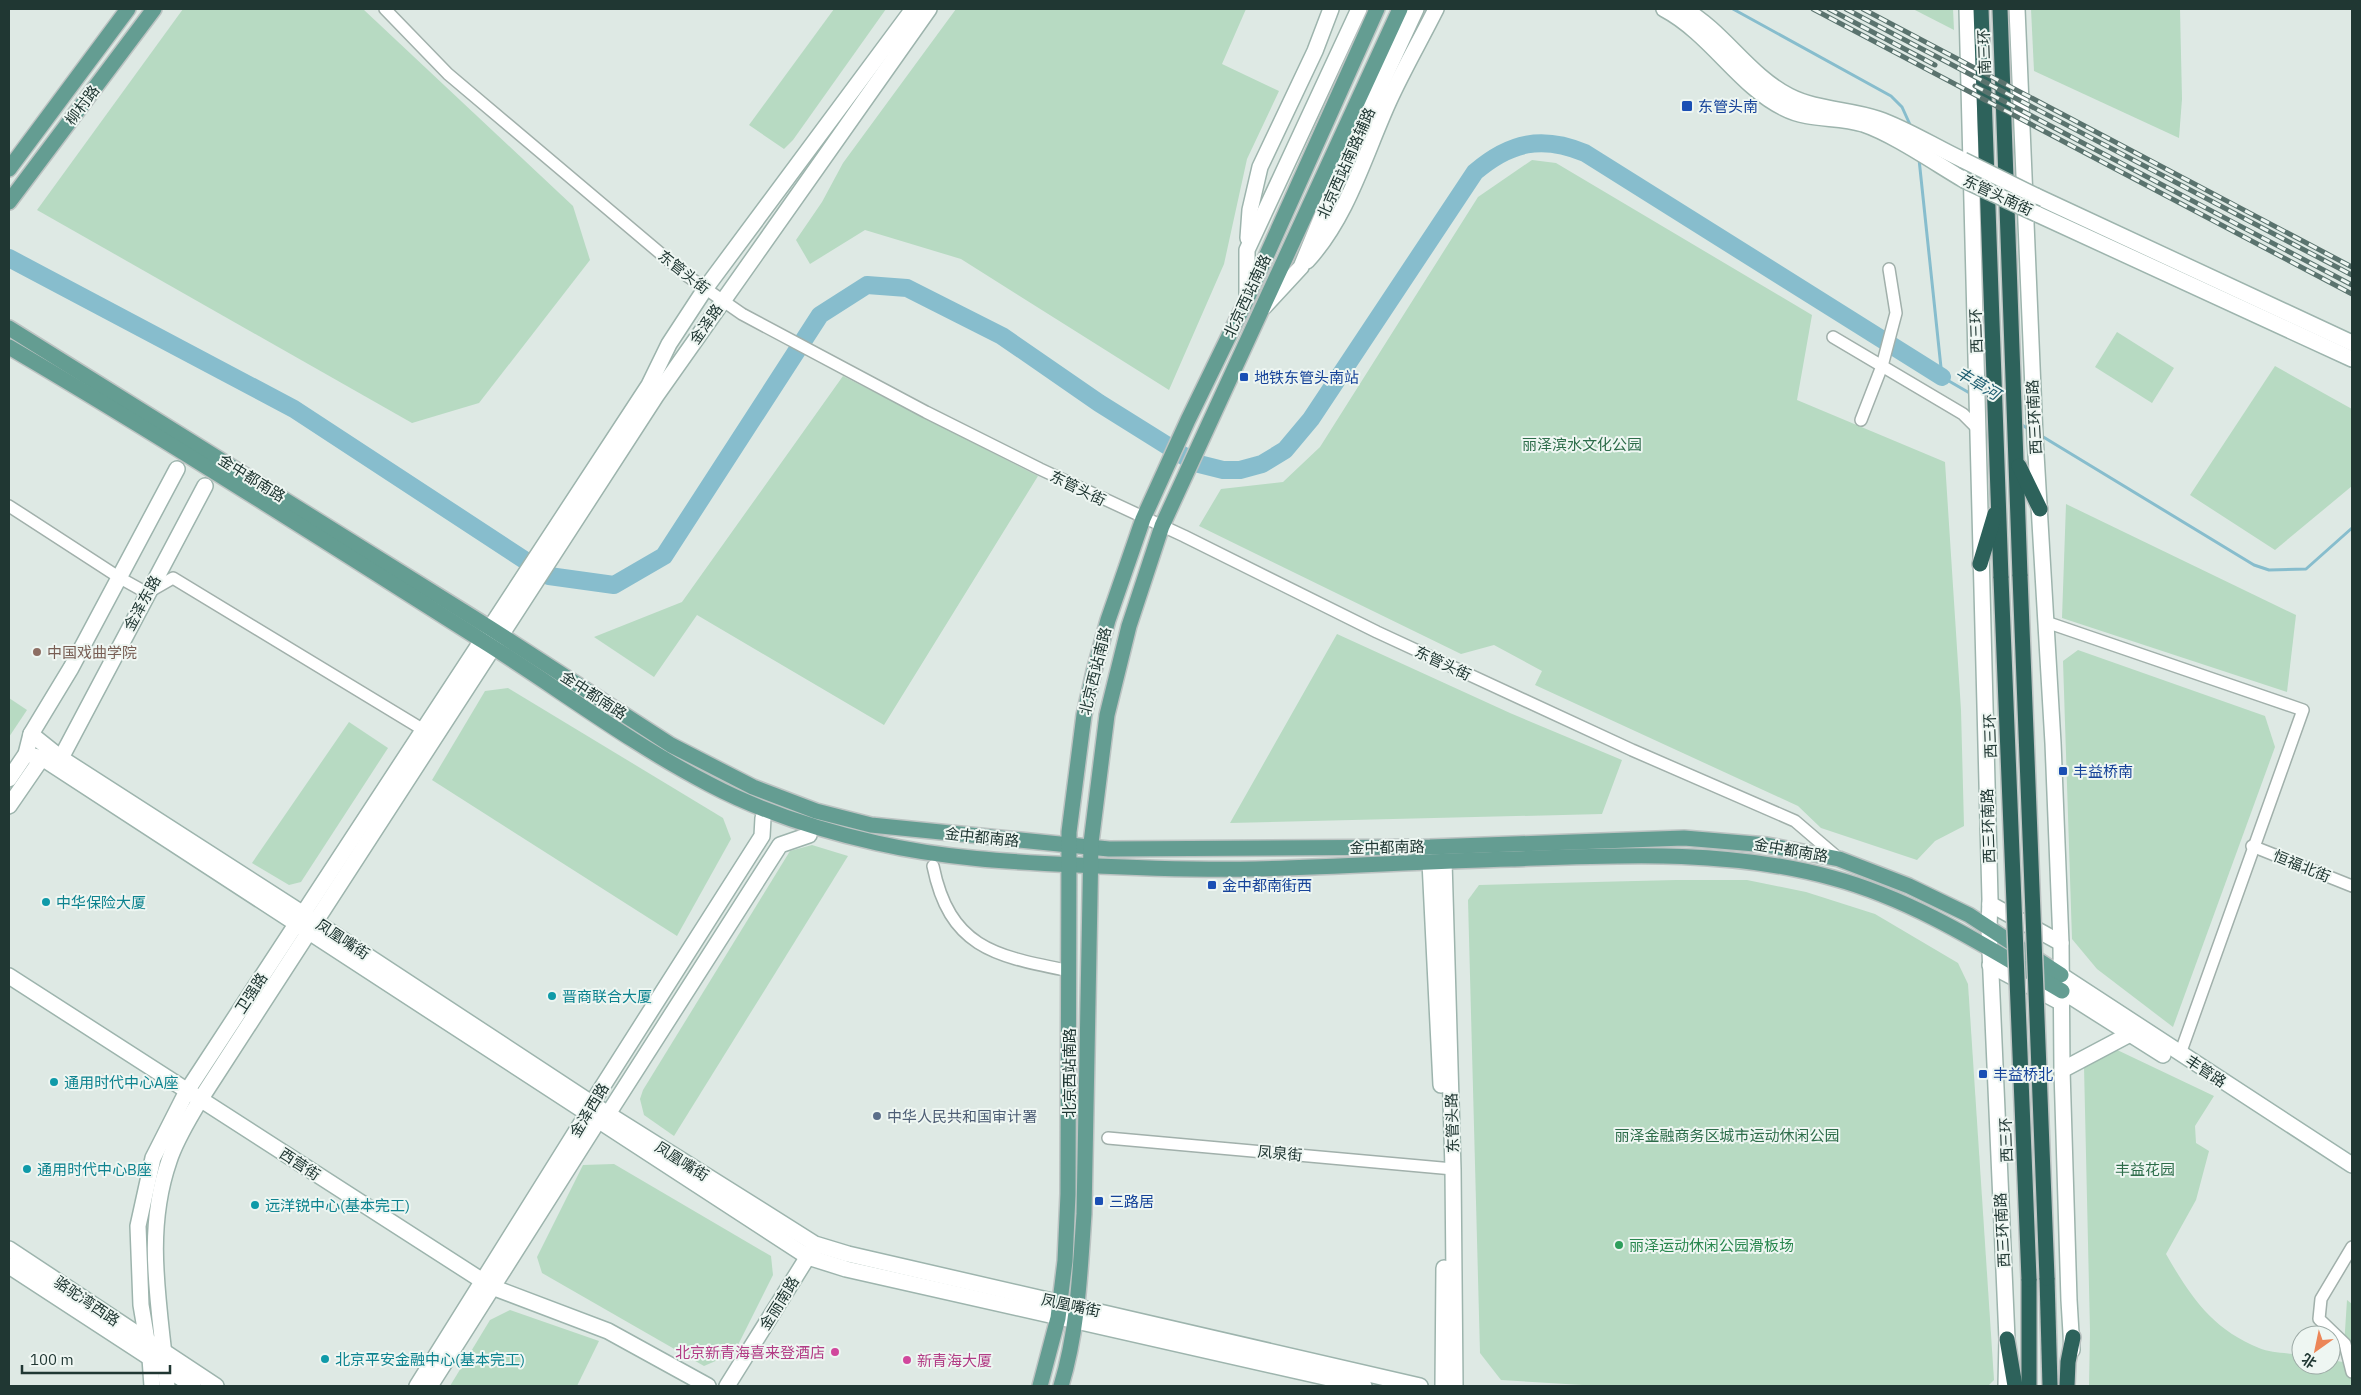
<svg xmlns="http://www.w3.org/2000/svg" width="2361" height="1395" viewBox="0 0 2361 1395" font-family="'IBM Plex Sans','Noto Sans SC',sans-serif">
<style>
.green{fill:#b7dac2}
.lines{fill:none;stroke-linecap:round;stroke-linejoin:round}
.stream{stroke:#87bdcd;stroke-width:3}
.river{stroke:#87bdcd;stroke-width:18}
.street-casing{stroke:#a1b0ab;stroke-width:14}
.secondary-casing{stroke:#9db4ad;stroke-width:18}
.primary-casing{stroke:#bcc3c2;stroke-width:18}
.highway-casing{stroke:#bcc3c2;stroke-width:18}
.street{stroke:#fff;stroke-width:11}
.secondary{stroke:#fff;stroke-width:15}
.primary{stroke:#649d92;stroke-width:15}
.highway{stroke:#2d625b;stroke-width:15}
.rail-casing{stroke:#5a736e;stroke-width:5}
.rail{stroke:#eef6f2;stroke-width:3;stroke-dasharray:9;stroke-linecap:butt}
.secondary-bridge-casing{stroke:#9db4ad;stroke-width:18;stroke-linecap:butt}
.highway-bridge-casing{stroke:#bcc3c2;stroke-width:18;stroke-linecap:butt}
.secondary-bridge{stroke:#fff;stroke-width:15}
.highway-bridge{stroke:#2d625b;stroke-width:15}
.transit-dot{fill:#1a4fb4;stroke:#eef6f2;stroke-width:2}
.education-dot{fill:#8d6e63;stroke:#eef6f2;stroke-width:2}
.culture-dot{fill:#0f9aa8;stroke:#eef6f2;stroke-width:2}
.service-dot{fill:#5c6f8a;stroke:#eef6f2;stroke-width:2}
.leisure-dot{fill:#2e9e5b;stroke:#eef6f2;stroke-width:2}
.hotel-dot{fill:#d1479c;stroke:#eef6f2;stroke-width:2}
.labels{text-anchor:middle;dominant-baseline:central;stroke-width:4;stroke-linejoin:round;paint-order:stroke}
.street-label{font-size:15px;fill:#203733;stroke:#eef6f2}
.transit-label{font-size:15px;fill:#164399;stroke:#eef6f2;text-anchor:start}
.park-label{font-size:15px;fill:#2c6c49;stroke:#eef6f2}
.education-label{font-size:15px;fill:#785e54;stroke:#eef6f2;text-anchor:start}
.culture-label{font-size:15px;fill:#0d838f;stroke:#eef6f2;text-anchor:start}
.service-label{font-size:15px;fill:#4e5e75;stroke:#eef6f2;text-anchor:start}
.leisure-label{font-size:15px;fill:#27864d;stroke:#eef6f2;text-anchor:start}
.hotel-label{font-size:15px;fill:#b23c85;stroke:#eef6f2;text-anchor:end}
.water-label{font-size:16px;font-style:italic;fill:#1d5d70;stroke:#eef6f2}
</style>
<rect width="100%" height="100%" fill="#dee9e4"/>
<g class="green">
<path d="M183 9H363L573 206 590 260 479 403 412 423 37 210Z"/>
<path d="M834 9H886L793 140 784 149 749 125Z"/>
<path d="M956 9H1246L1222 64 1279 91 1247 159 1224 264 1169 390 961 259 865 230 810 264 796 240 822 202 843 163Z"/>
<path d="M1913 9H1953L1954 30Z"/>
<path d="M2031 9H2180L2182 99 2179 138 2034 71Z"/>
<path d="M1532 160 1556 163 1812 315 1797 400 1945 462 1961 710 1964 826 1935 841 1917 860 1821 828 1798 806 1535 685 1542 671 1494 645 1461 654 1199 526 1221 489 1283 482 1320 447 1478 197Z"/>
<path d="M2117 332 2174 368 2152 403 2095 367Z"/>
<path d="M2275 366 2352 409V486L2275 550 2190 495Z"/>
<path d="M843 376 1038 476 884 725 697 615 654 677 594 637 682 602Z"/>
<path d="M2066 504 2296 615 2287 692 2062 618Z"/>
<path d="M1337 634 1510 713 1622 760 1602 814 1230 823Z"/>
<path d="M2078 650 2265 716 2275 747 2173 1027 2097 969 2072 939 2063 661Z"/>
<path d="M508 688 723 818 731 839 677 936 432 780 485 691Z"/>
<path d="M9 698 27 710 9 737Z"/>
<path d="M349 722 388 748 301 882 289 885 252 863Z"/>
<path d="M812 845 848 856 674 1136 644 1115 640 1099 643 1090 790 851Z"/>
<path d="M1676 880H1747L1806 892 1875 914 1958 963 1968 984 1994 1380 1988 1386H1599L1501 1380 1480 1353 1468 900 1479 885Z"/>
<path d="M2113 1048 2214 1096 2195 1126 2196 1143 2209 1151 2196 1200 2166 1254C2190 1296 2212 1329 2259 1348 2271 1353 2288 1353 2301 1355V1365H2331V1360L2343 1362 2347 1300 2352 1304V1386H2089L2090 1331 2084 1066Z"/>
<path d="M614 1164 771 1256 773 1275 734 1353 704 1366 542 1273 537 1257 583 1165Z"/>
<path d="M510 1310 599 1341 577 1386H450L490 1320Z"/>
</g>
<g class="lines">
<g class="stream">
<path d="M1733 9 1891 96 1902 107 1912 129"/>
<path d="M1919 159 1942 377 1973 395"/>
<path d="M2019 423 2030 430"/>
<path d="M2040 435 2254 565 2269 570 2306 569 2352 528"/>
</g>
<path class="river" d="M9 258 294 409 549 576 614 585 664 556 820 315 867 285 907 288 1002 336 1099 403 1195 463 1223 470H1240L1262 464 1285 450 1311 419 1475 172C1510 142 1542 135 1585 153L1942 377"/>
<defs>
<g id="street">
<path d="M385 9 448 74 686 275 742 314 926 412 1040 469 1184 536 1377 632 1632 750 1795 821 1837 857"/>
<path d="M1833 337 1963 414 1977 428"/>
<path d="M1861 420 1882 366 1896 313 1889 269"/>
<path d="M9 506 120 578 147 593 173 578 422 729"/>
<path d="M2046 622 2303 710 2180 1054"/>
<path d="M2252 846 2352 886"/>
<path d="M933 866C950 949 996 956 1070 971"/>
<path d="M1108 1138 1453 1169"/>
<path d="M2352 1247 2321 1299 2319 1319 2345 1344 2352 1372"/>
</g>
<g id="secondary">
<path d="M1664 9C1711 34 1740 87 1784 108 1809 121 1837 116 1863 124 1893 134 1935 163 1964 180"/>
<path d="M1684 9C1724 32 1748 75 1789 96 1816 110 1849 109 1878 119 1907 129 1935 147 1963 160"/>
<path d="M1967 9 1990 899 1989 928 2007 1339 2006 1386"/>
<path d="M2017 9 2035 437 2053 743 2061 943 2062 1070 2069 1300 2072 1350"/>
<path d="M2036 196 2352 343"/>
<path d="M2037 214 2352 359"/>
<path d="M1248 238 1250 210 1260 167 1315 51 1331 9"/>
<path d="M1307 261C1348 216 1364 156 1389 101 1403 70 1421 39 1436 9"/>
<path d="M1247 299V250L1359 9"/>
<path d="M1264 307 1301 267 1339 175 1416 9"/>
<path d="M31 734 61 758 316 922 608 1114 815 1244 848 1254 1420 1386"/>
<path d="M26 754 42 758 808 1257 846 1269 1364 1386"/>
<path d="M9 779 26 754 31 734 71 668 177 469"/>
<path d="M9 806 42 758H61L205 486"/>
<path d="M1444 861 1453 1169 1455 1386"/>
<path d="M1430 862 1441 1085"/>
<path d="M1990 904 2061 943"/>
<path d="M1990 965 2062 1003"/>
<path d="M2061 975 2352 1165"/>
<path d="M9 976 492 1287 608 1331 708 1386"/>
<path d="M2062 991 2163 1055"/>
<path d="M2062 1070 2130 1034"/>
<path d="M9 1249 216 1386"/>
<path d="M9 1266 193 1386"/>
<path d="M152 1386 150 1358 141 1305 138 1226 153 1158 187 1091 649 385 669 344 705 289 913 9"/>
<path d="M167 1386C161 1310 143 1236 169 1161 176 1139 189 1119 200 1100L656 396 929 9"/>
<path d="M417 1386 587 1114 592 1103 762 836 763 818"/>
<path d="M430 1386 598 1121 608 1114 780 845 809 835"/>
<path d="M727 1386 812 1250"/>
<path d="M1443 1386 1444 1268"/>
</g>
<g id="primary">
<path d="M9 169 128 9"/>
<path d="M9 202 154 9"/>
<path d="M9 328 490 628 671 745 753 787 816 811 871 825 1109 849 1430 847 1684 838 1767 845 1839 859 1909 886 1969 915 2061 975"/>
<path d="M9 347C169 441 326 542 483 641 558 688 630 743 709 784 762 812 819 830 877 843 942 858 1010 862 1077 865 1136 868 1196 870 1255 869 1340 867 1426 861 1511 859 1619 855 1728 849 1833 878 1915 900 1990 949 2062 991"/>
<path d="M1040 1386 1058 1318 1065 1261 1068 1194 1069 832 1084 715 1094 671 1108 620 1143 519 1188 420 1247 299 1377 9"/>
<path d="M1061 1386C1078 1330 1080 1272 1084 1214L1091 843 1107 715 1129 626 1162 526 1400 9"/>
</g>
<g id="highway">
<path d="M1981 9 2001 578"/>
<path d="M2000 9 2020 576"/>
<path d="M2019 466 2040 509"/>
<path d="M1980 564 1995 514"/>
<path d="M2047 1278 2050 1386"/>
<path d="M2029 1279V1386"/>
<path d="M2007 1339 2015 1386"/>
<path d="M2067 1386 2068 1362 2073 1337"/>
</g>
</defs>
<use href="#street" class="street-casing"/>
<use href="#secondary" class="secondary-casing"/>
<use href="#primary" class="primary-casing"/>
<use href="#highway" class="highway-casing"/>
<use href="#street" class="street"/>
<use href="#secondary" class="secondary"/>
<use href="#primary" class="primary"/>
<use href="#highway" class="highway"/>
<defs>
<g id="rail">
<path d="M1813 9 2352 294"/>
<path d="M1829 9 1935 65"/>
<path d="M1846 9 2352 275"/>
<path d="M1863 9 2352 267"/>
<path d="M1975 86 2352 285"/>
</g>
</defs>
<use href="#rail" class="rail-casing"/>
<use href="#rail" class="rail"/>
<defs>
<g id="secondary-bridge">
<path d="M1963 160 2036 196"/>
<path d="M1964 180 2037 214"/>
</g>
<g id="highway-bridge">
<path d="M2020 576 2047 1278"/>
<path d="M2001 578 2029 1279"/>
</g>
</defs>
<use href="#secondary-bridge" class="secondary-bridge-casing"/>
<use href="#highway-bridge" class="highway-bridge-casing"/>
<use href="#secondary-bridge" class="secondary-bridge"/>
<use href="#highway-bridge" class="highway-bridge"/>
</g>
<g class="transit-dot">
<rect x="1681" y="100" width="12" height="12" rx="2.5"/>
<rect x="1239" y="372" width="10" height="10" rx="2.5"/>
<rect x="2058" y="766" width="10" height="10" rx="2.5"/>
<rect x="1207" y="880" width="10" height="10" rx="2.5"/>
<rect x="1978" y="1069" width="10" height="10" rx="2.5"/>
<rect x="1094" y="1196" width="10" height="10" rx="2.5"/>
</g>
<circle class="education-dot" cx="37" cy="652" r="5"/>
<g class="culture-dot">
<circle cx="46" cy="902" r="5"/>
<circle cx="552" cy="996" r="5"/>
<circle cx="54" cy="1082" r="5"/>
<circle cx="27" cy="1169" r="5"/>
<circle cx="255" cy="1205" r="5"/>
<circle cx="325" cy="1359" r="5"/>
</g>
<circle class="service-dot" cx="877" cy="1116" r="5"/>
<circle class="leisure-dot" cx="1619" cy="1245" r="5"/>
<g class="hotel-dot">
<circle cx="835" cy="1352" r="5"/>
<circle cx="907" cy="1360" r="5"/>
</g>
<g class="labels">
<g class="street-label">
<text transform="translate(1984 52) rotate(-92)">南三环</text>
<text transform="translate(82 105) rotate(-53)">柳村路</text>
<text transform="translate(1346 163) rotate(-66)">北京西站南路辅路</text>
<text transform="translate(1998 195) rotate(25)">东管头南街</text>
<text transform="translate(684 272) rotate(38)">东管头街</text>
<text transform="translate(1247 296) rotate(-65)">北京西站南路</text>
<text transform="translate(706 324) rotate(-55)">金泽路</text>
<text transform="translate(1976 331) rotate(-92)">西三环</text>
<text transform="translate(2034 417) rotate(-93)">西三环南路</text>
<text transform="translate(252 478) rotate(32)">金中都南路</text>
<text transform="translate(1078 488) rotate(26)">东管头街</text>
<text transform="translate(142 603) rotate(-62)">金泽东路</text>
<text transform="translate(1443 663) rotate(25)">东管头街</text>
<text transform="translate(1095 671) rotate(-76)">北京西站南路</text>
<text transform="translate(594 695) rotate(33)">金中都南路</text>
<text transform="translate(1990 736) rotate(-92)">西三环</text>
<text transform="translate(1988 826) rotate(-92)">西三环南路</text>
<text transform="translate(982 837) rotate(6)">金中都南路</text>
<text transform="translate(1387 847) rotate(-1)">金中都南路</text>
<text transform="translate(1791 850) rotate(10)">金中都南路</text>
<text transform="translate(2302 866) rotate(22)">恒福北街</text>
<text transform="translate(343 939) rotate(33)">凤凰嘴街</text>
<text transform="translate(251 993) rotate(-57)">卫强路</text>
<text transform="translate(2206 1071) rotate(33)">丰管路</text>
<text transform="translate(1069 1073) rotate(-90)">北京西站南路</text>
<text transform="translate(589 1110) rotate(-59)">金泽西路</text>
<text transform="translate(1452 1123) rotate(-92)">东管头路</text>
<text transform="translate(2006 1140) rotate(-92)">西三环</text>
<text transform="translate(1280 1153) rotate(5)">凤泉街</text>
<text transform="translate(682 1161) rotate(32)">凤凰嘴街</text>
<text transform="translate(300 1164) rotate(33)">西营街</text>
<text transform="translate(2002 1230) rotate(-93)">西三环南路</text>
<text transform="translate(87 1301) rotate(34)">骆驼湾西路</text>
<text transform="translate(779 1303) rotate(-58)">金丽南路</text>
<text transform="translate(1071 1305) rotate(12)">凤凰嘴街</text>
</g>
<g class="transit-label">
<text x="1698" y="106">东管头南</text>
<text x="1254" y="377">地铁东管头南站</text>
<text x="2073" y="771">丰益桥南</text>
<text x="1222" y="885">金中都南街西</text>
<text x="1993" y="1074">丰益桥北</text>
<text x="1109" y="1201">三路居</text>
</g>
<g class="park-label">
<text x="1582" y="444">丽泽滨水文化公园</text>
<text x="1727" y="1135">丽泽金融商务区城市运动休闲公园</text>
<text x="2145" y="1169">丰益花园</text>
</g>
<g class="education-label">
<text x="47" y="652">中国戏曲学院</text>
</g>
<g class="culture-label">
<text x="56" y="902">中华保险大厦</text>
<text x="562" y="996">晋商联合大厦</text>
<text x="64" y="1082">通用时代中心A座</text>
<text x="37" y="1169">通用时代中心B座</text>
<text x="265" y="1205">远洋锐中心(基本完工)</text>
<text x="335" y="1359">北京平安金融中心(基本完工)</text>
</g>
<g class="service-label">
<text x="887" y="1116">中华人民共和国审计署</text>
</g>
<g class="leisure-label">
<text x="1629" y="1245">丽泽运动休闲公园滑板场</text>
</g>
<g class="hotel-label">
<text x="825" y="1352">北京新青海喜来登酒店</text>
<text x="917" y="1360" text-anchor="start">新青海大厦</text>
</g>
<g class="water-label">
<text transform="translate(1978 383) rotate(31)">丰草河</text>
</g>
</g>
<rect width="2361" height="1395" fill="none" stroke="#203733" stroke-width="20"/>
<g transform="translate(2316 1350) rotate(213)"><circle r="24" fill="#eef6f2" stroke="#9caaa6"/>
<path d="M0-4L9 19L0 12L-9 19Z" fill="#ec8658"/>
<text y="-8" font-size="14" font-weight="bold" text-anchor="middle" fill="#203733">北</text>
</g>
<path d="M22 1365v8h148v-8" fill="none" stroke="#203733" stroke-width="2.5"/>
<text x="30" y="1365" font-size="15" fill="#203733" stroke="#eef6f2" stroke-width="4" paint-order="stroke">100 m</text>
</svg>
